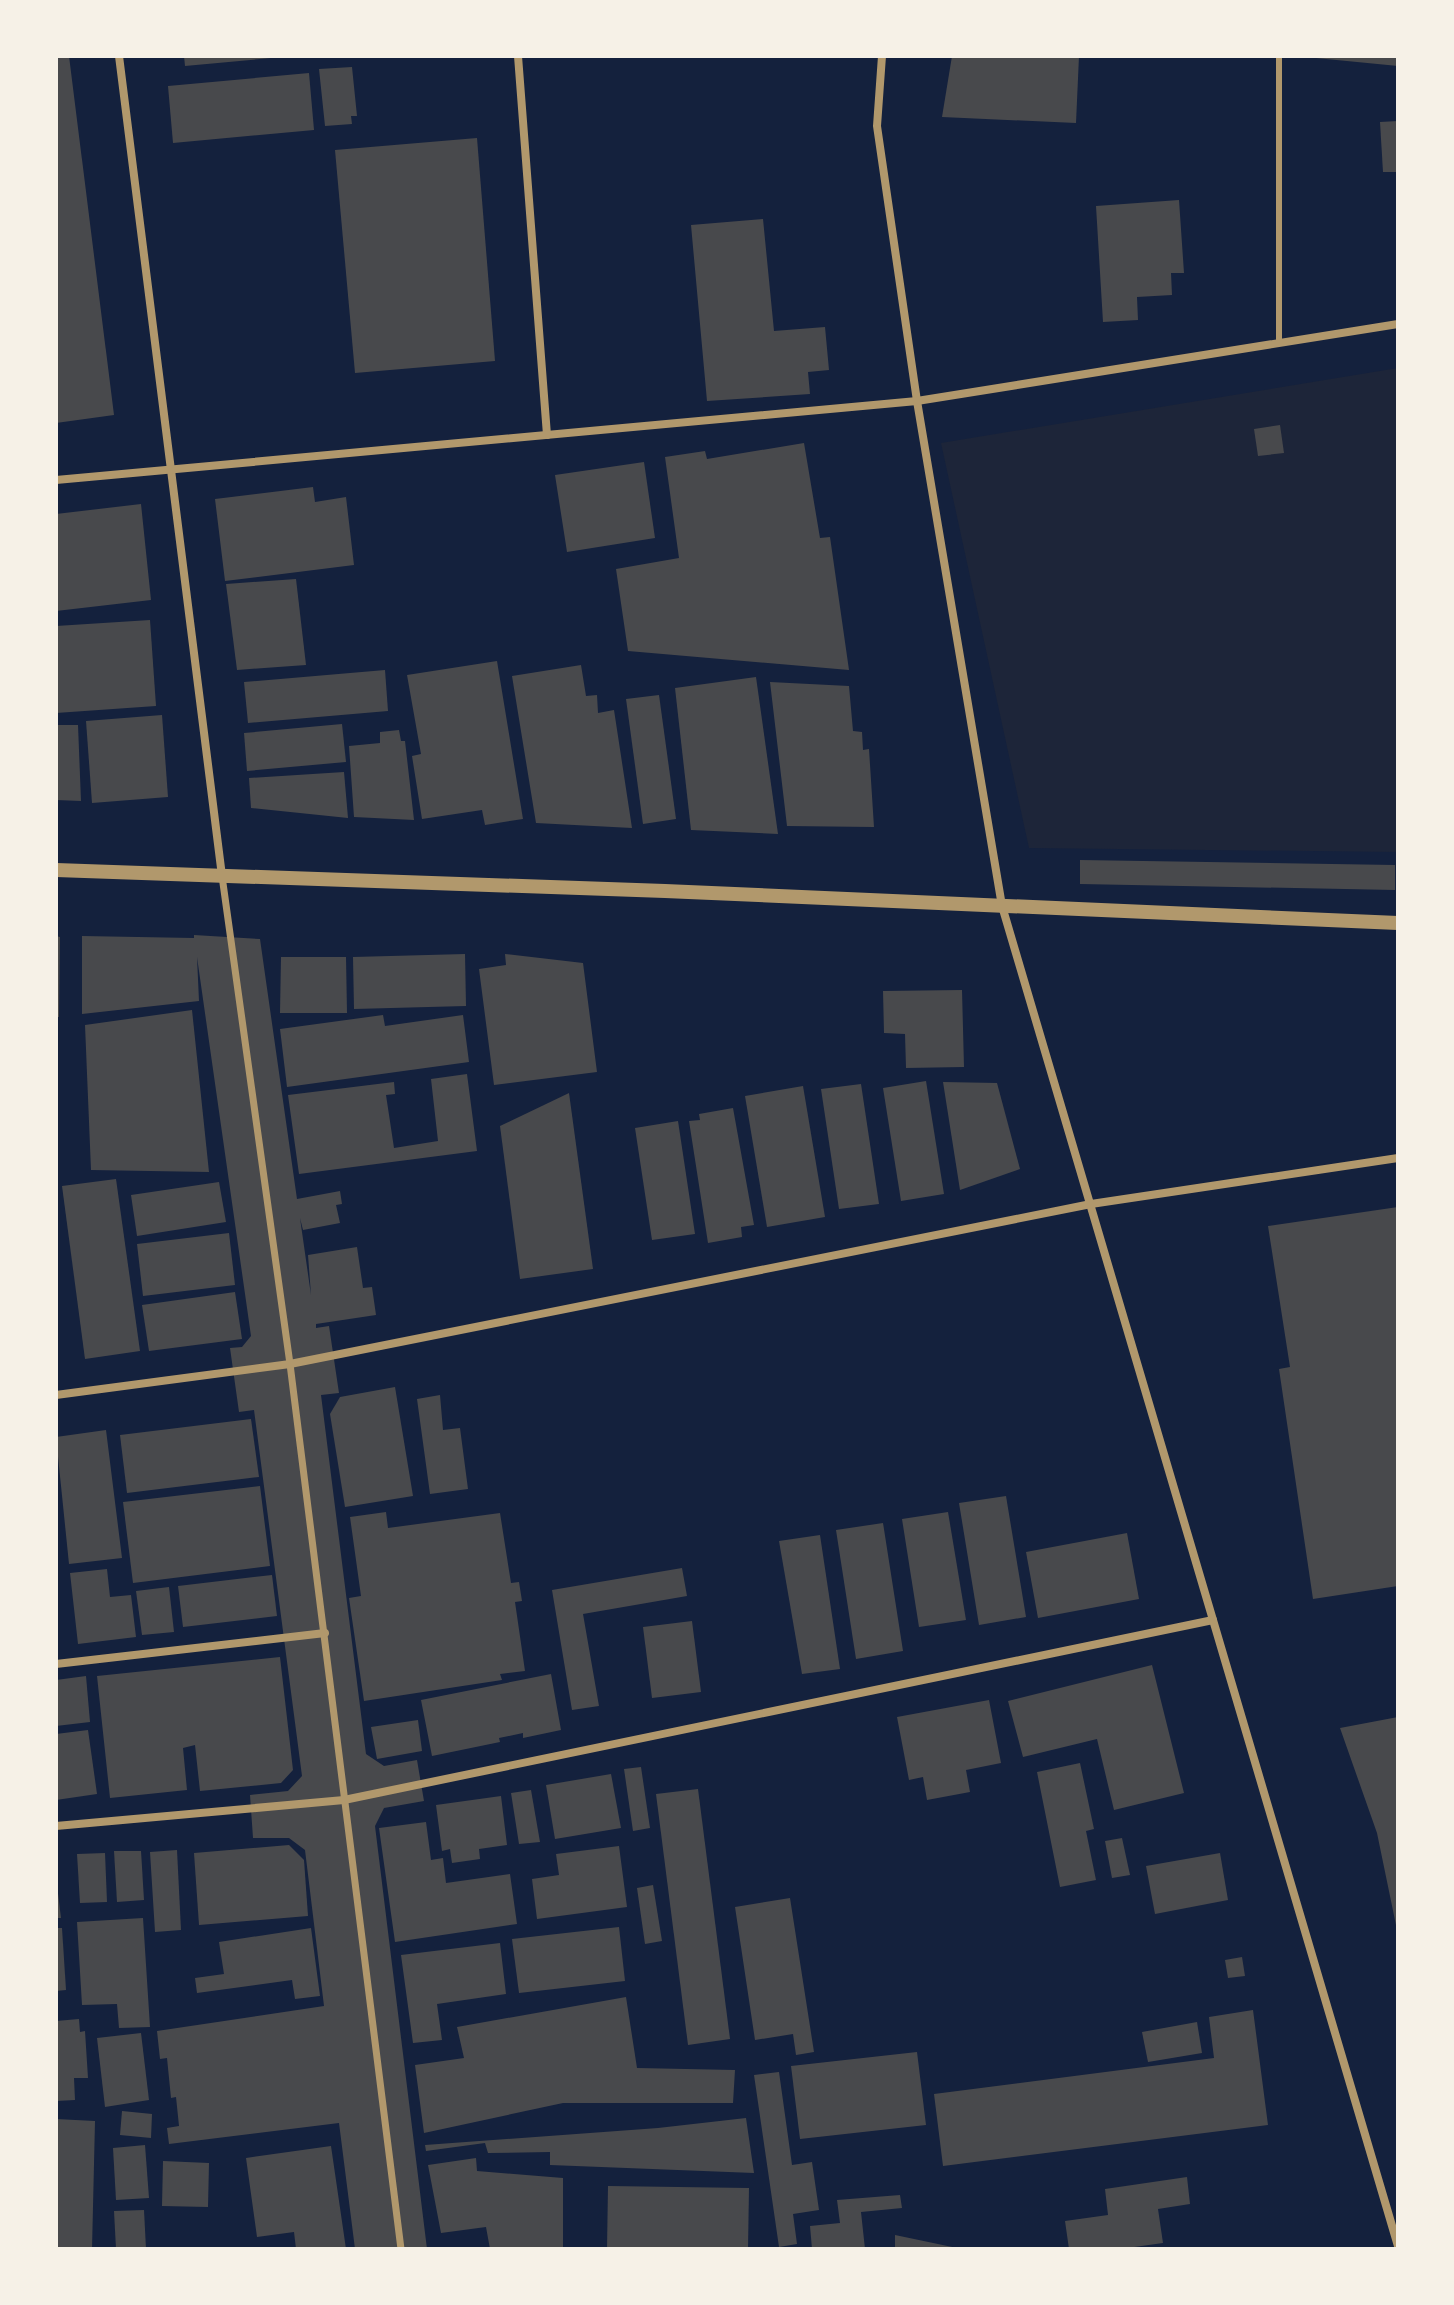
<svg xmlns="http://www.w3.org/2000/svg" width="1454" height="2305" viewBox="0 0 1454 2305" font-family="'Fira Sans Condensed',sans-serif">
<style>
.green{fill:#1d2539}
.building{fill:#48494c}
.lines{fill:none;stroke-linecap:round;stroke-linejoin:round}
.service{stroke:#b1986c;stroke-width:6}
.pedestrian{stroke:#b1986c;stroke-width:7}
.minor{stroke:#b1986c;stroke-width:8}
.tertiary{stroke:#b1986c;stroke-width:14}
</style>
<rect width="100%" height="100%" fill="#14213d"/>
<path class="green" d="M1398 368V852L1029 848 941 443Z"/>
<g class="building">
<path d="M56 56H69L114 415 56 423Z"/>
<path d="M184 56H271V58L185 66Z"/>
<path d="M952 56H1079L1076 123 942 117Z"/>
<path d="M1316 56H1398V66L1316 58Z"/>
<path d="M352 67 357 116H351L352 124 325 126 319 69Z"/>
<path d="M309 73 314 130 173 143 168 86Z"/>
<path d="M1398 121V172H1383L1380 122Z"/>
<path d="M477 138 495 361 355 373 335 150Z"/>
<path d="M1179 200 1184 273H1171L1172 295 1137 297 1138 320 1103 322 1096 206Z"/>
<path d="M763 219 774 331 825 327 829 370 808 372 810 394 707 401 691 225Z"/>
<path d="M1280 425 1284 453 1258 456 1254 429Z"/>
<path d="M804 443 820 538 830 537 849 670 628 651 616 569 679 558 665 457 705 451 707 459Z"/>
<path d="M644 462 655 538 567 552 555 475Z"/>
<path d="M313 487 315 502 346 497 354 565 225 581 215 499Z"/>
<path d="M141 504 151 600 56 611V514Z"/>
<path d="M296 579 306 665 237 670 226 584Z"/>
<path d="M150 620 156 706 56 713V626Z"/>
<path d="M497 661 523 819 485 825 482 810 422 819 412 756 421 754 407 675Z"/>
<path d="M581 665 586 696 597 695 598 713 614 710 632 828 536 823 512 676Z"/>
<path d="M385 670 388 711 248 723 244 682Z"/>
<path d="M756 677 778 834 691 830 675 688Z"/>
<path d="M770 682 849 686 853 731 862 732 863 750 869 749 874 827 787 826Z"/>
<path d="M659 695 676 819 643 824 626 699Z"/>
<path d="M162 715 168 797 92 803 86 721Z"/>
<path d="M342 724 346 762 247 771 244 733Z"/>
<path d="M56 725H78L81 801 56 800Z"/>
<path d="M399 730 401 741H405L414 820 354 817 349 746 380 743V732Z"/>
<path d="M344 772 348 818 251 808 249 778Z"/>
<path d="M1080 860 1395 865V890L1080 884Z"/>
<path d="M194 935 260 939 297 1199 340 1191 342 1204 336 1205 340 1223 303 1230 300 1218 311 1295 308 1255 357 1247 363 1288 372 1287 376 1315 316 1324V1328L329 1326 339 1393 321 1395 366 1754 384 1766 417 1760 424 1801 384 1808 375 1826 427 2249H355L339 2123 169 2144 167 2128 179 2126 176 2097 171 2098 167 2058 160 2059 157 2031 324 2006 305 1850 289 1838H253L250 1795 288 1791 302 1776 254 1410 239 1412 230 1348 242 1347 251 1336 197 957 199 1001 82 1014V936L194 938Z"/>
<path d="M56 936 60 937 59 1017H56Z"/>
<path d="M465 954 466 1006 354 1009 353 957Z"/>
<path d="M505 954 583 963 597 1072 494 1085 479 969 506 965Z"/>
<path d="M281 957H346L347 1013H280Z"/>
<path d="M962 990 964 1067 906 1068 905 1034 884 1033 883 991Z"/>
<path d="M192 1010 209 1172 91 1170 85 1025Z"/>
<path d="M383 1015 385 1026 463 1015 469 1062 287 1087 280 1029Z"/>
<path d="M467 1074 477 1151 299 1174 288 1095 394 1082 395 1094 386 1095 394 1148 438 1141 431 1079Z"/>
<path d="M926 1081 944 1194 901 1201 883 1088Z"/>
<path d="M943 1082 997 1083 1020 1169 960 1190Z"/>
<path d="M861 1084 879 1204 839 1209 821 1089Z"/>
<path d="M803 1086 825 1217 767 1227 745 1096Z"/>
<path d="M569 1093 593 1269 520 1279 500 1126Z"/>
<path d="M733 1108 754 1225 741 1227 742 1237 708 1243 689 1121 700 1120 699 1114Z"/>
<path d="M678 1121 695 1234 652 1240 635 1128Z"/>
<path d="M116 1179 140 1351 85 1359 62 1186Z"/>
<path d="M219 1182 226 1222 137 1236 131 1195Z"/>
<path d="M1398 1207V1586L1313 1599 1279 1369 1290 1367 1268 1226Z"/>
<path d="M229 1233 235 1285 143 1296 137 1244Z"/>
<path d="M235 1292 242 1339 149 1351 142 1305Z"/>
<path d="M395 1387 413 1496 345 1507 330 1414 340 1397Z"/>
<path d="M440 1395 443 1430 460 1428 468 1489 430 1494 417 1399Z"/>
<path d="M251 1419 259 1477 127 1493 120 1435Z"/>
<path d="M106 1430 122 1558 69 1564 56 1437Z"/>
<path d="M260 1486 270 1566 133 1583 123 1502Z"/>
<path d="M1006 1496 1026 1617 979 1625 959 1503Z"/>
<path d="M386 1512 388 1528 500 1513 511 1583 519 1582 522 1601 515 1602 525 1671 500 1674 502 1680 364 1701 349 1598 361 1596 350 1517Z"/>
<path d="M948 1512 966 1620 919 1627 902 1519Z"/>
<path d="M883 1523 903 1651 856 1659 836 1530Z"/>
<path d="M1127 1533 1139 1599 1038 1618 1026 1552Z"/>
<path d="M820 1535 840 1669 802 1674 779 1541Z"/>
<path d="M682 1568 687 1596 583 1614 599 1706 572 1710 552 1590Z"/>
<path d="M107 1569 110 1597 131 1595 136 1637 78 1644 70 1573Z"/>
<path d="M272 1575 277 1616 183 1627 178 1586Z"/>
<path d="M169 1587 174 1632 142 1635 136 1591Z"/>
<path d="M692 1621 701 1692 652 1698 643 1627Z"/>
<path d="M280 1657 293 1770 281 1783 200 1791 195 1745 183 1748 187 1790 110 1798 97 1676Z"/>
<path d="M1152 1665 1184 1793 1114 1810 1097 1739 1023 1757 1008 1701Z"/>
<path d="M551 1674 561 1730 523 1738V1733L499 1738 500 1742 432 1756 421 1700Z"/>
<path d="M86 1676 90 1722 56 1726V1680Z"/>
<path d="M989 1700 1001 1763 966 1770 970 1792 927 1800 923 1777 909 1780 897 1717Z"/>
<path d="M1398 1717V1930H1397L1377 1833 1340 1728Z"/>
<path d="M418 1720 422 1751 377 1759 371 1727Z"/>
<path d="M88 1730 97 1794 56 1800V1734Z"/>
<path d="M1080 1763 1094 1829 1086 1831 1096 1880 1060 1887 1037 1772Z"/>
<path d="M641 1767 650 1828 633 1831 624 1769Z"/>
<path d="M611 1774 621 1828 555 1839 546 1785Z"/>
<path d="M698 1789 730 2039 688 2045 656 1794Z"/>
<path d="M531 1790 540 1842 519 1844 511 1793Z"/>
<path d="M501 1796 507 1845 479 1849 480 1859 452 1863 450 1849 442 1851 436 1805Z"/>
<path d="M426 1822 431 1860 443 1858 446 1883 510 1874 517 1924 395 1942 379 1828Z"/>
<path d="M1122 1838 1130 1875 1112 1878 1105 1841Z"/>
<path d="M289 1845 304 1860 308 1916 199 1925 194 1853Z"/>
<path d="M619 1846 627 1907 537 1919 532 1879 559 1875 556 1854Z"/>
<path d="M177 1850 181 1930 155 1932 150 1852Z"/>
<path d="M114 1851H141L144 1900 117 1902Z"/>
<path d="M105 1853 107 1902 80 1903 77 1854Z"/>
<path d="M1220 1853 1228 1900 1155 1914 1146 1866Z"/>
<path d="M56 1877 61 1918H56Z"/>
<path d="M653 1885 662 1941 645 1944 637 1888Z"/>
<path d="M790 1898 814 2052 796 2055 793 2034 755 2040 735 1907Z"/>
<path d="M143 1918 150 2027 119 2028 117 2004 82 2005 77 1922Z"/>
<path d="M619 1927 625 1981 519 1993 512 1939Z"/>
<path d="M56 1928H62L66 1990 56 1991Z"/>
<path d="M311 1928 320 1996 295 1999 292 1980 197 1993 195 1978 224 1974 219 1942Z"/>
<path d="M500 1943 506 1994 437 2004 442 2040 413 2043 401 1955Z"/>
<path d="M1242 1957 1245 1976 1228 1978 1225 1960Z"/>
<path d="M626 1997 637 2068 735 2070 733 2103H563L424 2133 415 2065 464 2058 457 2027Z"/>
<path d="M1253 2010 1268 2125 943 2166 934 2094 1214 2058 1209 2017Z"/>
<path d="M79 2019 80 2032 85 2031 88 2078H74L75 2100 56 2101V2021Z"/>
<path d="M1197 2022 1202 2053 1148 2062 1142 2032Z"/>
<path d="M141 2033 149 2100 105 2107 97 2038Z"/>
<path d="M917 2052 926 2125 800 2139 791 2066Z"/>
<path d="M779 2072 792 2165 812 2162 819 2210 793 2214 797 2244 779 2247 754 2075Z"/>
<path d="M122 2111 152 2114 151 2138 120 2135Z"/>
<path d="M746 2118 754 2173 550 2165V2152L488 2153 485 2143 426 2151 425 2145 658 2128Z"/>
<path d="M56 2119 95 2121 92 2249H56Z"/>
<path d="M145 2145 149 2198 116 2200 113 2148Z"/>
<path d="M331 2146 346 2249H296L294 2232 257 2237 246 2158Z"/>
<path d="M476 2158 477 2171 563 2178V2249H490L486 2227 441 2233 428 2165Z"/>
<path d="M163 2161 209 2163 208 2207 162 2206Z"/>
<path d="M1187 2177 1190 2204 1158 2209 1163 2243 1120 2249H1069L1065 2221 1108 2215 1105 2189Z"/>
<path d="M608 2186 749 2188 748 2249H607Z"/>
<path d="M900 2195 902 2208 861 2212 865 2249H812L810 2226 840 2223 837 2200Z"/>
<path d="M144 2210 146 2249H116L114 2211Z"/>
<path d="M895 2235 957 2248V2249H895Z"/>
</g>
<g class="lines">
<path class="service" d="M1279 56V343"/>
<path class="pedestrian" d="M222 876 290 1364 401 2249"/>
<g class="minor">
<path d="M119 56 222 876"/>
<path d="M518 56 547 435"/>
<path d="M882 56 877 126 917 401 1002 906 1398 2246"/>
<path d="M56 480 917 401 1398 324"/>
<path d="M56 1395 290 1364 1091 1204 1398 1158"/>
<path d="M56 1664 325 1633"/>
<path d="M56 1826 344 1800 1213 1620"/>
</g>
<path class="tertiary" d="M56 870 665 891 1398 923"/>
</g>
<rect width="1454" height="2305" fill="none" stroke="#f6f1e7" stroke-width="116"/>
</svg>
